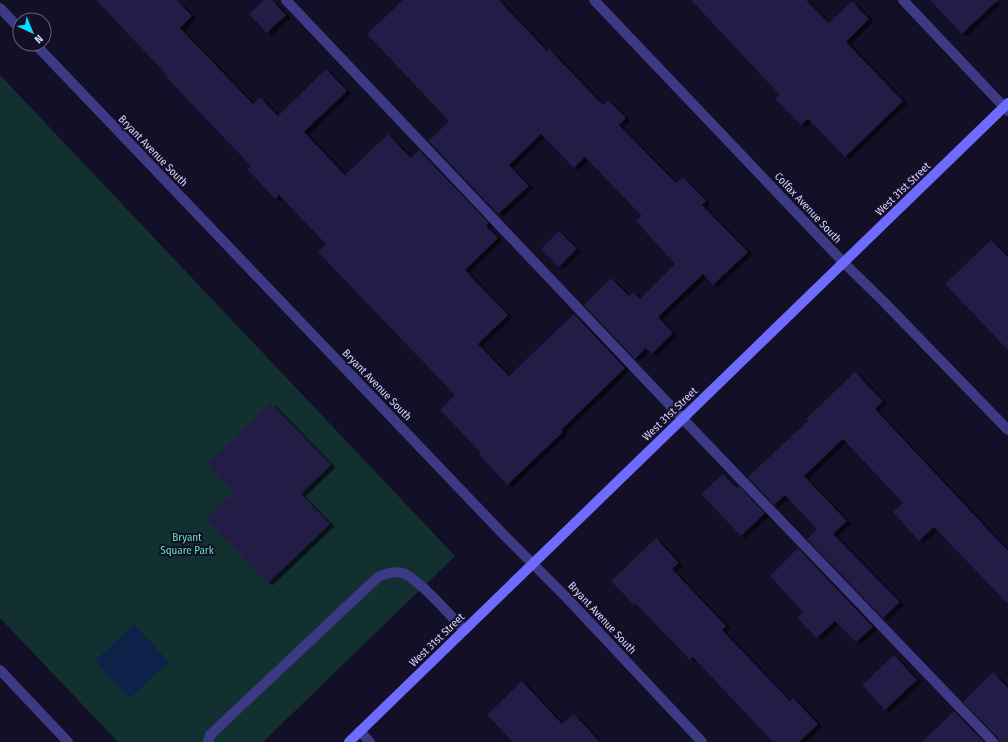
<svg xmlns="http://www.w3.org/2000/svg" width="1008" height="742" viewBox="0 0 1008 742" font-family="'Fira Sans Condensed',sans-serif">
<style>
.green{fill:#12302f}
.water{fill:#0c2248}
.building{fill:#241b47;filter:url(#shadow)}
.lines{fill:none;stroke-linecap:round;stroke-linejoin:round}
.lane{stroke:#3d3a85;stroke-width:10}
.street{stroke:#3d3a85;stroke-width:10}
.secondary{stroke:#6f6bff;stroke-width:10}
.labels{text-anchor:middle;dominant-baseline:central;stroke-width:4;stroke-linejoin:round;paint-order:stroke}
.street-label{font-size:11px;fill:#d9d4ff;stroke:#130f26}
.park-label{font-size:11px;fill:#5fe0c0;stroke:#130f26}
</style>
<defs>
<filter id="shadow"><feDropShadow dx="4.5" dy="2.5" stdDeviation="0" flood-color="#0009"/></filter>
</defs>
<rect width="100%" height="100%" fill="#130f26"/>
<path class="green" d="M0 75 455 556 263 742H118L0 618Z"/>
<path class="water" d="M134 624 169 662 130 698 95 661Z"/>
<g class="building">
<path d="M96 0H177L192 16 180 28 253 104 260 97 278 116 326 69 347 91 304 132 345 175 388 134 411 158 419 150 489 223 486 226 498 238 465 270 508 315 478 344 509 376 574 314 625 368 561 430 563 432 507 485 479 454 481 453 440 410 455 395 318 252 326 244 279 195 275 199 247 169 251 166 166 77 167 75Z"/>
<path d="M264 0H272L286 15 267 33 249 14Z"/>
<path d="M403 0H499L547 51 549 49 603 105 608 100 626 118 619 125 676 183 683 177 706 201 702 205 748 252 713 285 703 274 658 317 673 333 652 354 646 348 635 359 584 305 611 278 629 296 633 292 640 299 675 264 636 221 642 216 585 157 574 168 541 134 509 165 529 186 498 214 429 141 449 121 367 34Z"/>
<path d="M691 0H806L829 23 852 1 869 19 846 42 903 101 845 157 808 119 801 125 775 99 780 95Z"/>
<path d="M930 0H998L962 34Z"/>
<path d="M559 231 577 249 559 267 541 249Z"/>
<path d="M991 240 1008 257V350L945 284Z"/>
<path d="M855 372 883 401 875 409 1008 551V604L934 527 919 541 893 512 903 503 843 439 804 476 847 521 833 534 900 602 883 618 807 539 817 529 785 495 774 505 748 477 808 421 806 419Z"/>
<path d="M271 403 331 465 301 494 330 524 268 583 206 519 234 492 207 464Z"/>
<path d="M723 474 737 488 739 486 765 513 741 536 701 494Z"/>
<path d="M656 538 679 563 672 569 726 626 722 630 790 701 793 698 818 724 799 742H773L693 657 690 660 636 604 634 605 611 581Z"/>
<path d="M798 548 873 627 856 642 835 621 817 638 797 618 803 612 770 576Z"/>
<path d="M894 655 917 680 885 710 862 685Z"/>
<path d="M993 672 1008 688V742H999L998 738 963 702Z"/>
<path d="M522 681 562 724 574 714 600 742H513L487 715Z"/>
<path d="M954 711 984 742H922Z"/>
</g>
<g class="lines">
<g class="lane">
<path d="M286 0 683 419 993 742"/>
<path d="M903 0 1008 111"/>
<path d="M360 731 370 742"/>
<path d="M208 742 210 735 378 577C386 574 393 571 402 573 416 576 453 618 464 630"/>
</g>
<g class="street">
<path d="M594 0 844 263 884 302 1008 430"/>
<path d="M0 8 20 29"/>
<path d="M35 44 502 533 565 596 702 742"/>
<path d="M0 670 68 742"/>
</g>
<path class="secondary" d="M349 742 1008 103"/>
</g>
<g class="labels">
<g class="street-label">
<text transform="translate(153 151) rotate(46)">Bryant Avenue South</text>
<text transform="translate(903 189) rotate(-44)">West 31st Street</text>
<text transform="translate(808 208) rotate(47)">Colfax Avenue South</text>
<text transform="translate(377 385) rotate(46)">Bryant Avenue South</text>
<text transform="translate(670 414) rotate(-44)">West 31st Street</text>
<text transform="translate(602 618) rotate(47)">Bryant Avenue South</text>
<text transform="translate(437 640) rotate(-44)">West 31st Street</text>
</g>
<g class="park-label">
<text x="187" y="537">Bryant<tspan x="187" dy="13">Square Park</tspan></text>
</g>
</g>
<g transform="translate(32 32) rotate(136)"><circle r="19" fill="#130f26" stroke="#625e7d"/>
<path d="M0-3L7 15L0 10L-7 15Z" fill="#00e5ff"/>
<text y="-6" font-size="11" font-weight="bold" text-anchor="middle" fill="#d9d4ff">N</text>
</g>
</svg>
